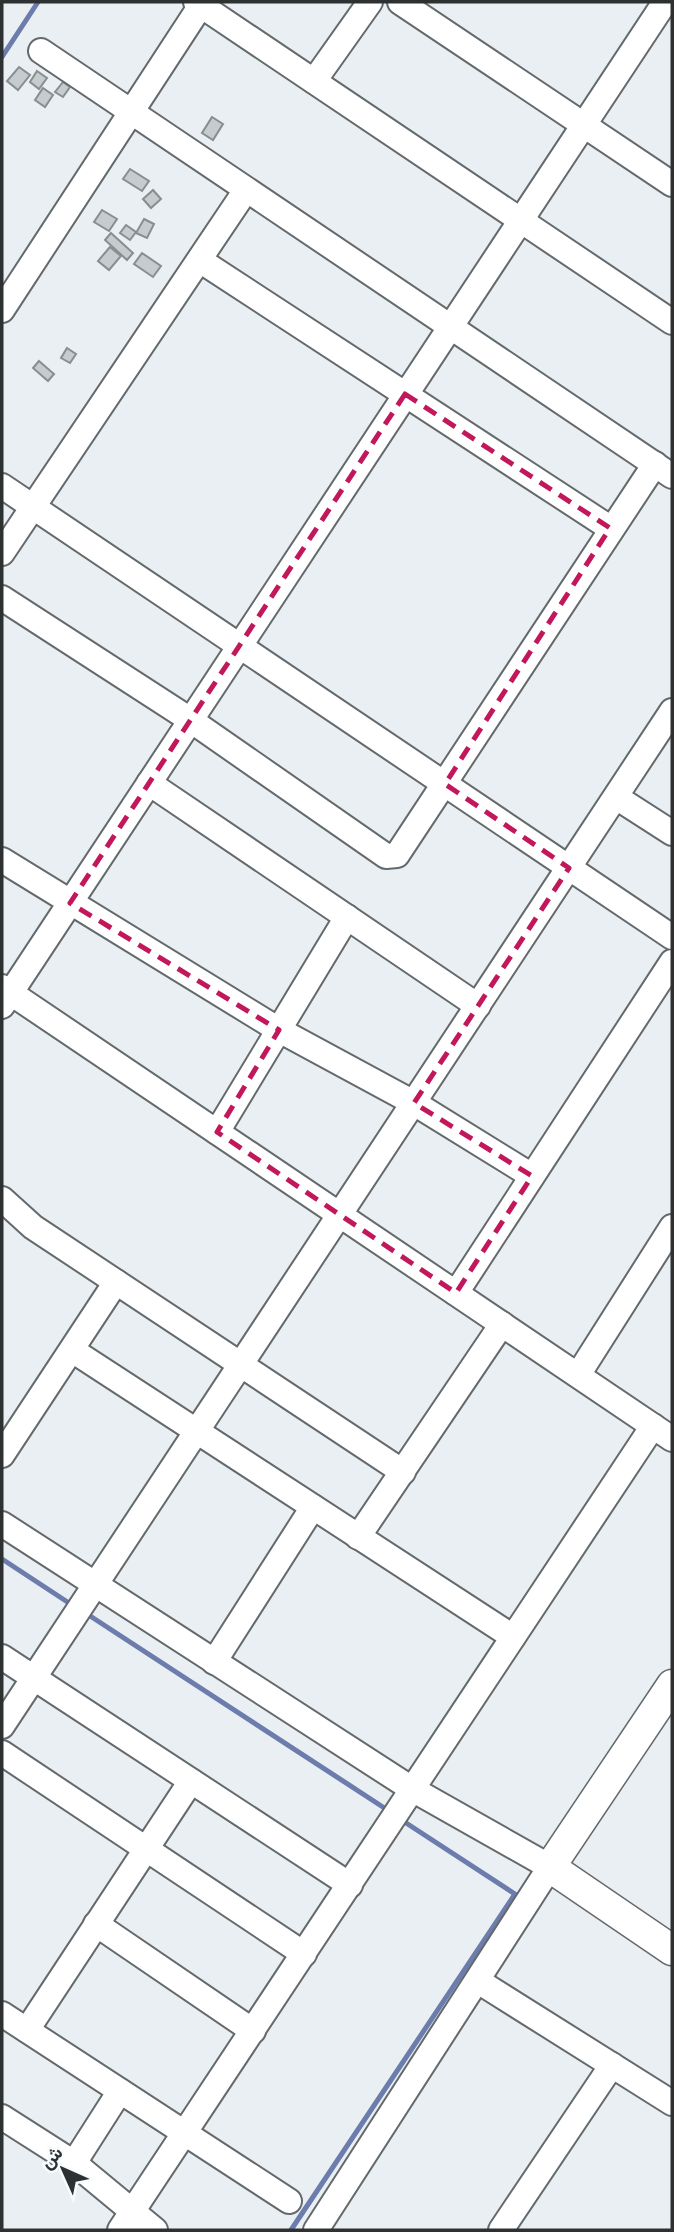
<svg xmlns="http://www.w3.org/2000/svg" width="674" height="2232" viewBox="0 0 674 2232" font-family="Literata,Vazirmatn,serif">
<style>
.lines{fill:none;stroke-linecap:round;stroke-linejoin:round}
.stream{stroke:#6b7cad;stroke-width:5}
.building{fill:#c5cccd;stroke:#878e8f;stroke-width:2}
.minor-casing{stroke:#64696c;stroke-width:28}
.major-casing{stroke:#64696c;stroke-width:33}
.minor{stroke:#fff;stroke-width:24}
.major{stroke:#fff;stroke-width:30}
.marked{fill:none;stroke:#c2185b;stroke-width:5;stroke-dasharray:14 9;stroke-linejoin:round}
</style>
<rect width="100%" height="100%" fill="#e9eff2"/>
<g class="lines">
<g class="stream">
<path d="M2 57 38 2"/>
<path d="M2 1559 72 1605"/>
<path d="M84 1612 389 1811"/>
<path d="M291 2230 515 1894 400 1819"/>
</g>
</g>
<g class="building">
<path d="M19 67 30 75 18 90 7 81Z"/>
<path d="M37 71 47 78 39 89 30 82Z"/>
<path d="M63 82 70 87 63 97 55 92Z"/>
<path d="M43 88 53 95 45 107 35 100Z"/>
<path d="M212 117 223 124 213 140 202 133Z"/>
<path d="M130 169 149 181 142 191 123 179Z"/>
<path d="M153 190 161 199 151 208 143 199Z"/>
<path d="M102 210 117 219 109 231 94 222Z"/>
<path d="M144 219 154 224 147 238 136 233Z"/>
<path d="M126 225 136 232 130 240 120 233Z"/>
<path d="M111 233 133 253 127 260 105 240Z"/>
<path d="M110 247 121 256 109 270 98 261Z"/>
<path d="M142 253 161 266 153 277 134 264Z"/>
<path d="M67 348 76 354 70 363 61 358Z"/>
<path d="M39 361 54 374 48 381 33 368Z"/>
</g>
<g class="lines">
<defs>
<g id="minor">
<path d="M196 2 672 322"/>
<path d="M400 2 672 184"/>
<path d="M41 51 672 476"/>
<path d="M314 81 370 2"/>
<path d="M201 261 610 528"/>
<path d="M2 310 203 2"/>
<path d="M2 486 672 937"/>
<path d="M2 553 246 190"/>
<path d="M2 598 189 719 386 856 397 855 655 464"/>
<path d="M149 783 478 1006"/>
<path d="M616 797 672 833"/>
<path d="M2 860 279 1030 414 1103 532 1176"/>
<path d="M2 987 672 1439"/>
<path d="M2 1006 665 2"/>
<path d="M217 1132 347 917"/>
<path d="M2 1199 33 1227 403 1472"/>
<path d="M456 1293 672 962"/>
<path d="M72 1350 513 1637"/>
<path d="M578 1375 672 1227"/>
<path d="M2 1455 116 1282"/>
<path d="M2 1524 412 1789 550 1867 316 2230"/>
<path d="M358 1537 502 1324"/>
<path d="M2 1657 350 1885"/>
<path d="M214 1662 313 1507"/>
<path d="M2 1726 672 711"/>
<path d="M2 1753 304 1954"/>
<path d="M96 1924 253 2031"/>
<path d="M478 1981 672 2103"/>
<path d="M2 2014 289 2201"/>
<path d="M27 2030 191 1781"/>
<path d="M2 2117 74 2163 155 2230"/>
<path d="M74 2163 120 2091"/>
<path d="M120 2230 653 1426"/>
<path d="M501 2230 612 2065"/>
</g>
<path id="major" d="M672 1685 550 1867 672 1950"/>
</defs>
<use href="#minor" class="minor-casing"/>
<use href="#major" class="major-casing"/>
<use href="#minor" class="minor"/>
<use href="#major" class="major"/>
</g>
<path class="marked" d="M405 394 610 528 445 784 569 868 414 1103 532 1176 456 1293 217 1132 279 1030 70 903Z"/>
<rect width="674" height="2232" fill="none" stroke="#2e3132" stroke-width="7"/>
<g transform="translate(63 2169) rotate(315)" stroke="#f7fcfe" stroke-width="5" paint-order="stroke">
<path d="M0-5L12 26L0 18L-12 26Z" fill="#2e3132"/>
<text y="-10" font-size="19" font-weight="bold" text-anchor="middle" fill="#2e3132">ش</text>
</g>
</svg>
